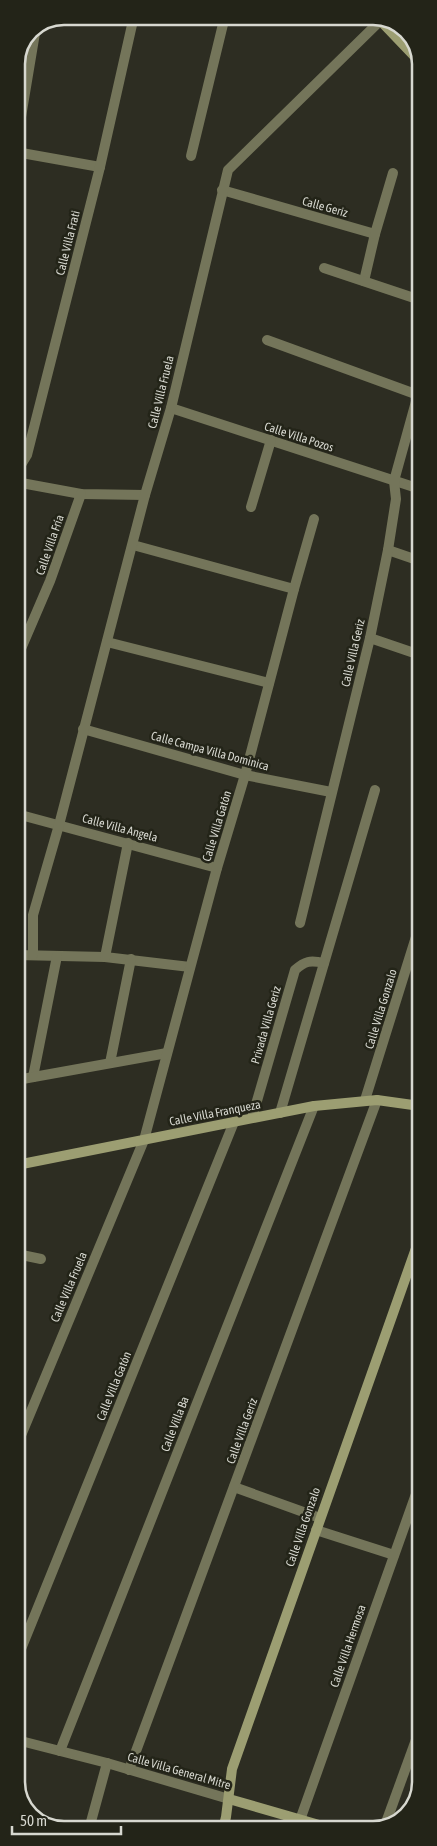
<svg xmlns="http://www.w3.org/2000/svg" width="437" height="1846" viewBox="0 0 437 1846" font-family="'Asap Condensed',sans-serif">
<style>
.lines{fill:none;stroke-linecap:round;stroke-linejoin:round}
.street{stroke:#74755a;stroke-width:10}
.secondary{stroke:#9c9e72;stroke-width:10}
.labels{text-anchor:middle;dominant-baseline:central;stroke-width:5;stroke-linejoin:round;paint-order:stroke}
.street-label{font-size:12px;fill:#d7d8d0;stroke:#232418}
.rim{fill:none;stroke:#d7d8d0;stroke-width:2.5}
</style>
<rect width="100%" height="100%" fill="#2d2d22"/>
<g class="lines">
<g class="street">
<path d="M16 147 36 27"/>
<path d="M16 152 100 167"/>
<path d="M191 156 225 16"/>
<path d="M222 190 375 234 364 281"/>
<path d="M375 234 393 173"/>
<path d="M324 268 420 300"/>
<path d="M267 340 418 395"/>
<path d="M171 408 420 489"/>
<path d="M16 473 27 455 100 167 134 16"/>
<path d="M16 482 81 494 145 495"/>
<path d="M251 507 271 440"/>
<path d="M133 545 294 589"/>
<path d="M388 550 420 561"/>
<path d="M370 638 420 655"/>
<path d="M107 642 269 683"/>
<path d="M17 658 50 581 81 494"/>
<path d="M83 729 245 775 331 792"/>
<path d="M17 814 217 868"/>
<path d="M300 923 370 638 388 550 396 499 394 481 420 387"/>
<path d="M17 955 105 957 190 967"/>
<path d="M33 955V915L59 825 145 495 171 408 228 170 380 21"/>
<path d="M105 957 128 843"/>
<path d="M110 1063 131 959"/>
<path d="M33 1077 57 956"/>
<path d="M17 1080 167 1053"/>
<path d="M365 1100 420 924"/>
<path d="M280 1113 375 790"/>
<path d="M252 1118 295 970C305 961 310 960 324 963"/>
<path d="M17 1254 41 1259"/>
<path d="M17 1445 144 1140 217 868 245 775 294 589 314 519"/>
<path d="M234 1487 320 1518"/>
<path d="M316 1530 394 1555"/>
<path d="M17 1659 234 1122"/>
<path d="M17 1740 107 1763 229 1799"/>
<path d="M60 1751 314 1106"/>
<path d="M17 1755 21 1741"/>
<path d="M129 1770 377 1100"/>
<path d="M300 1820 421 1480"/>
<path d="M384 1828 421 1726"/>
<path d="M89 1829 107 1763"/>
</g>
<g class="secondary">
<path d="M377 17 420 62"/>
<path d="M17 1165 314 1106 377 1100 420 1106"/>
<path d="M229 1799 333 1829"/>
<path d="M223 1829 226 1817 232 1769 420 1237"/>
</g>
</g>
<g class="labels">
<g class="street-label">
<text transform="translate(325 207) rotate(16)">Calle Geriz</text>
<text transform="translate(68 243) rotate(-76)">Calle Villa Frati</text>
<text transform="translate(161 392) rotate(-76)">Calle Villa Fruela</text>
<text transform="translate(299 437) rotate(18)">Calle Villa Pozos</text>
<text transform="translate(50 545) rotate(-71)">Calle Villa Fría</text>
<text transform="translate(353 653) rotate(-77)">Calle Villa Geriz</text>
<text transform="translate(210 751) rotate(15)">Calle Campa Villa Dominica</text>
<text transform="translate(217 826) rotate(-73)">Calle Villa Gatón</text>
<text transform="translate(120 828) rotate(15)">Calle Villa Angela</text>
<text transform="translate(381 1009) rotate(-73)">Calle Villa Gonzalo</text>
<text transform="translate(266 1025) rotate(-74)">Privada Villa Geriz</text>
<text transform="translate(215 1113) rotate(-11)">Calle Villa Franqueza</text>
<text transform="translate(69 1287) rotate(-67)">Calle Villa Fruela</text>
<text transform="translate(114 1386) rotate(-68)">Calle Villa Gatón</text>
<text transform="translate(175 1424) rotate(-69)">Calle Villa Ba</text>
<text transform="translate(242 1431) rotate(-70)">Calle Villa Geriz</text>
<text transform="translate(303 1527) rotate(-71)">Calle Villa Gonzalo</text>
<text transform="translate(348 1646) rotate(-71)">Calle Villa Hermosa</text>
<text transform="translate(179 1771) rotate(16)">Calle Villa General Mitre</text>
</g>
</g>
<path d="M0 0H437V1846H0ZM64 25H373A39 39 0 0 1 412 64V1782A39 39 0 0 1 373 1821H64A39 39 0 0 1 25 1782V64A39 39 0 0 1 64 25Z" fill="#232418" fill-rule="evenodd"/>
<path class="rim" d="M64 25H373A39 39 0 0 1 412 64V1782A39 39 0 0 1 373 1821H64A39 39 0 0 1 25 1782V64A39 39 0 0 1 64 25Z"/>
<path d="M12 1826v8h109v-8" fill="none" stroke="#d7d8d0" stroke-width="2.5"/>
<text x="20" y="1826" font-size="15" fill="#d7d8d0" stroke="#232418" stroke-width="4" paint-order="stroke">50 m</text>
</svg>
